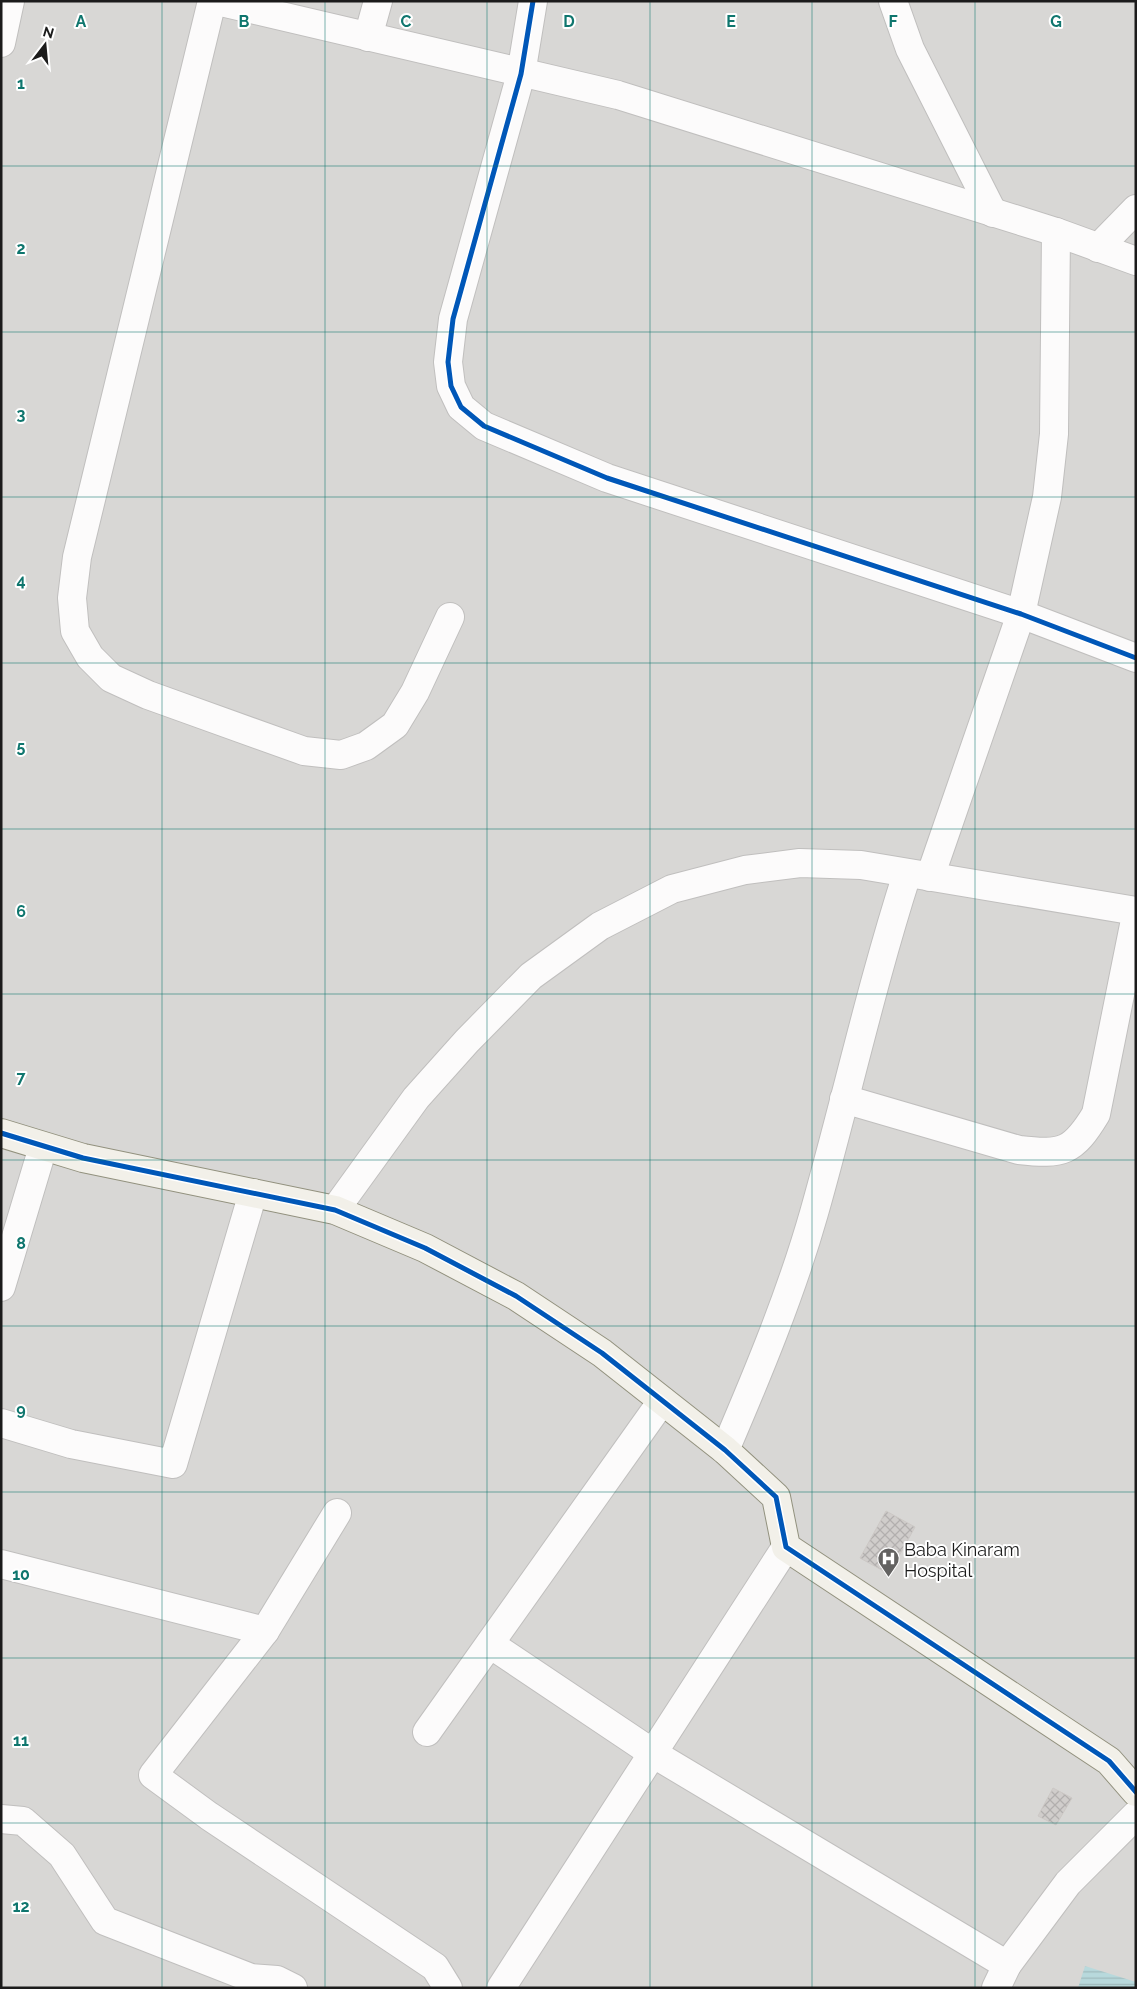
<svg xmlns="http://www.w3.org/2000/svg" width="1137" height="1989" viewBox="0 0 1137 1989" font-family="Raleway,sans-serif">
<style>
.residential{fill:#d8d7d5}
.water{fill:url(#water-rules)}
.building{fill:url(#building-cross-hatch);stroke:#ccc8c5}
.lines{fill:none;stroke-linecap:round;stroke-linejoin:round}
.street-casing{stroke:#c0bfbe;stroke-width:30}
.secondary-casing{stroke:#92917e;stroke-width:30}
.street{stroke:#fcfbfb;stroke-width:28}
.secondary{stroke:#f2f0e9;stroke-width:28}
.cycleway-casing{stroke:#fff;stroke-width:8}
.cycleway{stroke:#0057b8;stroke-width:5}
.grid{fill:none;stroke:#0f766e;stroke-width:1;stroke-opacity:0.55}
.labels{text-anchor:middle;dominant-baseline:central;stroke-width:4;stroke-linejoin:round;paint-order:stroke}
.poi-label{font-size:18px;fill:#1b1b1b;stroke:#fff;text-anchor:start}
.grid-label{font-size:16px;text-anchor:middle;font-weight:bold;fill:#0f766e;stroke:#fff;stroke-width:4;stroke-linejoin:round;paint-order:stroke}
</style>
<defs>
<pattern id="water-rules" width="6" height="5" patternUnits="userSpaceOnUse" patternTransform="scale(1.25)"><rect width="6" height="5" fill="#b8d9dc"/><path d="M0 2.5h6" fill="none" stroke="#9ebabc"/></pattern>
<pattern id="building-cross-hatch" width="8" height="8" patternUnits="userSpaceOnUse" patternTransform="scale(1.25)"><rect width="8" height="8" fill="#d0cdcb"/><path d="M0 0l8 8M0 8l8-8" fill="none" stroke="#b2afae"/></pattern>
</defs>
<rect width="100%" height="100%" fill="#e9e7e4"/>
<rect class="residential" x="1" y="1" width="1135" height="1987"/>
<path class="water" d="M1085 1966 1136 1982V1988H1078Z"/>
<g class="building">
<path d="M886 1511 915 1527 889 1574 860 1558Z"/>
<path d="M1053 1788 1072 1798 1056 1825 1038 1816Z"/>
</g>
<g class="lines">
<defs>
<g id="street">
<path d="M212 1 77 557 72 598 75 631 90 657 111 678 148 695 304 751 341 755 366 746 395 725 415 692 450 617"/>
<path d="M217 1 618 95 1056 232 1136 261"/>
<path d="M533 1 521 74 453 319 448 362 451 386 461 407 484 426 607 478 1021 614 1136 658"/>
<path d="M893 1 910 49 993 213"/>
<path d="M368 37 378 1"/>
<path d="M1 43 10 1"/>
<path d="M1098 248 1136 209"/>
<path d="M930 877 1021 614 1047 497 1054 434 1056 232"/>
<path d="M844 1099 1019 1150C1063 1155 1073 1152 1096 1114L1136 915"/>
<path d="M335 1210 416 1098 467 1041 531 976 600 926 672 889 745 870 800 863 861 865 1136 911"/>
<path d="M1 1287 43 1147"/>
<path d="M1 1423 71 1444 173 1464 253 1193"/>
<path d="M725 1450C758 1373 791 1294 814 1213 846 1100 871 986 907 874"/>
<path d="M337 1513 265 1631 153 1775 209 1816 435 1967 448 1988"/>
<path d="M1 1564 265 1631"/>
<path d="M490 1644 654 1754 1007 1965 996 1988"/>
<path d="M427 1732 662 1401"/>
<path d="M1 1819 23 1821 62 1855 105 1921 251 1978 277 1980 293 1988"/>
<path d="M1007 1965 1068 1883 1136 1815"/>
<path d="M501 1988 786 1547"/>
</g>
<path id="secondary" d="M1 1133 83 1158 335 1210 425 1248 516 1296 602 1353 725 1450 776 1497 786 1547 1109 1761 1136 1792"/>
</defs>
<use href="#street" class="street-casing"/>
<use href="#secondary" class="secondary-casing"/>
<use href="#street" class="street"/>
<use href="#secondary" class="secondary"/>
<defs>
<g id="cycleway">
<path d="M533 1 521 74 453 319 448 362 451 386 461 407 484 426 607 478 1021 614 1136 658"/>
<path d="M1 1133 83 1158 335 1210 425 1248 516 1296 602 1353 725 1450 776 1497 786 1547 1109 1761 1136 1792"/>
</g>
</defs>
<use href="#cycleway" class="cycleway-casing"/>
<use href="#cycleway" class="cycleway"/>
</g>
<path class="grid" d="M162 1V1988M325 1V1988M487 1V1988M650 1V1988M812 1V1988M975 1V1988M1 166H1136M1 332H1136M1 497H1136M1 663H1136M1 829H1136M1 994H1136M1 1160H1136M1 1326H1136M1 1492H1136M1 1658H1136M1 1823H1136"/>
<defs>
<symbol id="hospital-pin" viewBox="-11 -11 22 30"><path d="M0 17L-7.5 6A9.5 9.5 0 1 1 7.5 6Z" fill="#636261" stroke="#fff"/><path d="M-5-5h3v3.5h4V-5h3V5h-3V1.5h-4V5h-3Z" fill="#fff"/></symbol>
</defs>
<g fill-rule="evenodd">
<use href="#hospital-pin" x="876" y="1546" width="25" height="34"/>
</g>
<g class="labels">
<g class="poi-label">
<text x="904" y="1549">Baba Kinaram<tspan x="904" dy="21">Hospital</tspan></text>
</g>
</g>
<g class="grid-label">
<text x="81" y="27">A</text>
<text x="244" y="27">B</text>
<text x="406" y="27">C</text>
<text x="569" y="27">D</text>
<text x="731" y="27">E</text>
<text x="893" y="27">F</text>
<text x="1056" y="27">G</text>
<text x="21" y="89">1</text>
<text x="21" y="254">2</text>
<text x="21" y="420">3</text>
<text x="21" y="586">4</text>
<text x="21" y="752">5</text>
<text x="21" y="917">6</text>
<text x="21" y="1083">7</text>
<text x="21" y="1249">8</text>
<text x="21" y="1415">9</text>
<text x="21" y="1580">10</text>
<text x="21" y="1746">11</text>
<text x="21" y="1912">12</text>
</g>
<rect width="1137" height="1989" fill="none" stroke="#1b1b1b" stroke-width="5"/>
<g transform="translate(45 45) rotate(16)" stroke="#ffffff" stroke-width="4" paint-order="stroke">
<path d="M0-4L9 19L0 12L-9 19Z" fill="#1b1b1b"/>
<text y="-8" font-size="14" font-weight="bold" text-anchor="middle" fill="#1b1b1b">N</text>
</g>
</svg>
